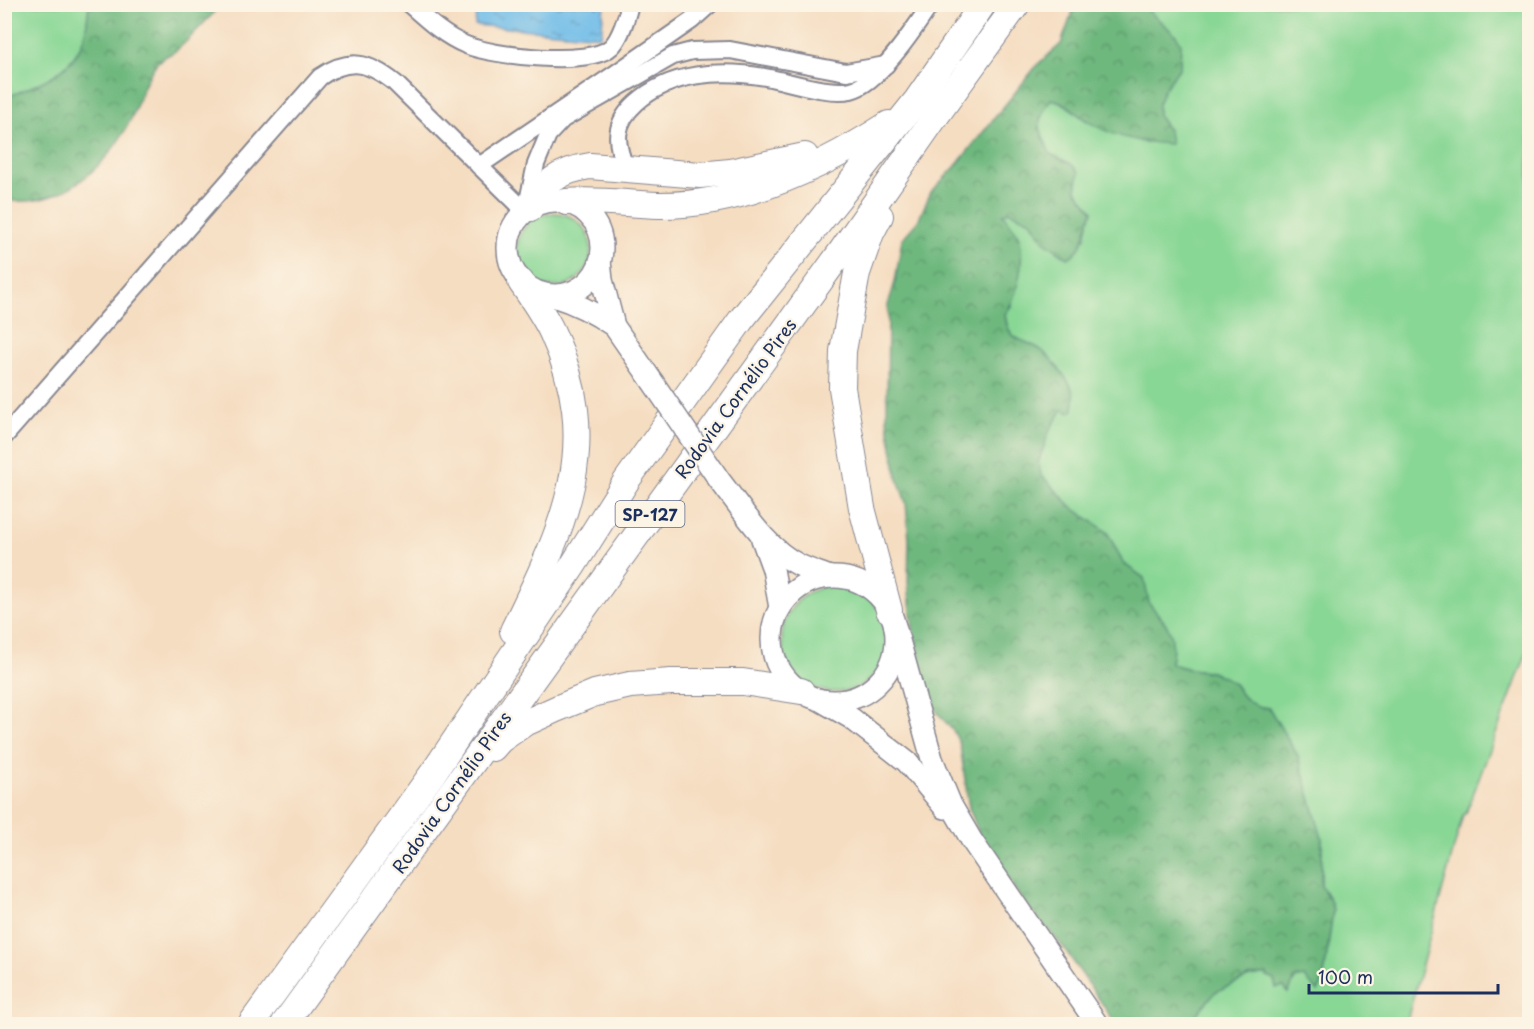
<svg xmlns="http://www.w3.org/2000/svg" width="1534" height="1029" viewBox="0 0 1534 1029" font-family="'Playpen Sans',sans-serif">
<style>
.green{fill:#89d795;stroke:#52837a;stroke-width:1.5}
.forest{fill:url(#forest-crowns);stroke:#44746e;stroke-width:1.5}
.water{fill:url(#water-ripples);stroke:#4476a3;stroke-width:1.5}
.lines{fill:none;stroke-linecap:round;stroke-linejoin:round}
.minor-casing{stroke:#888690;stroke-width:20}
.major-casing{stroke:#888690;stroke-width:24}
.highway-casing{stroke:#888690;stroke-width:28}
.minor{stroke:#fff;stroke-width:16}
.major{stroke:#fff;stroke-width:21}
.highway{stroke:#fff;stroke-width:26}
.major-bridge-casing{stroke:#888690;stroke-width:24;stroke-linecap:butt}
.major-bridge{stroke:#fff;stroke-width:21}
.labels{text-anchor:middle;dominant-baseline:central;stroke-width:4.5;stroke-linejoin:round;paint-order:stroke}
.shield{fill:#fcf5e5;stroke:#5e6a86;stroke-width:1.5}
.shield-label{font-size:16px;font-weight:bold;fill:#1b2f5e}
.street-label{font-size:18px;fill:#1b2f5e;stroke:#fcf5e5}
</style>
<defs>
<pattern id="forest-crowns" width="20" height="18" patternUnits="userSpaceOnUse" patternTransform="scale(1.5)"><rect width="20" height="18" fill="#6eb87e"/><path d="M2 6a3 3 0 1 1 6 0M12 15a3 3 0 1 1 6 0" fill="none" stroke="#5a966a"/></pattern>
<pattern id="water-ripples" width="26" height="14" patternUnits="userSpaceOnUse" patternTransform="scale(1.5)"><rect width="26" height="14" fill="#6ebce8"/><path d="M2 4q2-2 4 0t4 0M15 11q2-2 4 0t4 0" fill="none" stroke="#5a99bf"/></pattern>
</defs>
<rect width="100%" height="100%" fill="#fcf5e5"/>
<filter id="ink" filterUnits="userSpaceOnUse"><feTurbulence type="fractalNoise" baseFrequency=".0167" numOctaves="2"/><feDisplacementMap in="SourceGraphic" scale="12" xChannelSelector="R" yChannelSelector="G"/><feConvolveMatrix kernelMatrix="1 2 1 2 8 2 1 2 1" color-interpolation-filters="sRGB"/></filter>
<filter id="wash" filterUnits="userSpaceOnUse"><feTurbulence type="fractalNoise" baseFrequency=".008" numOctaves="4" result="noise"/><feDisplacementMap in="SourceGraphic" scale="24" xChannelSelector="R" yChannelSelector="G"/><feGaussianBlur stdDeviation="1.35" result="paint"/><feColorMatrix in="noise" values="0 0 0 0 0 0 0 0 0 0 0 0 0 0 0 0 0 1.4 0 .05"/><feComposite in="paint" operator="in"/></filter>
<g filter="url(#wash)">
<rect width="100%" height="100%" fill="#f5ddc1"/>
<g class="green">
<path d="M5 5H89C88 14 87 24 85 33 77 71 39 84 7 97L5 101Z"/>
<path d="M1142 5H1529V647L1466 813 1463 815 1406 1024H1188L1215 992 1249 977 1268 974 1295 979 1304 976 1318 991 1323 982 1333 910 1330 900 1321 886 1322 838 1258 707 1243 697 1233 682 1209 671 1181 668 1171 663 1173 648 1166 624 1148 603 1144 578 1124 564 1107 532 1073 508 1041 475 1038 463 1049 431 1063 409 1038 348C1018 340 1008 339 1005 314L1012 305 1003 214 1009 211 1031 221 1045 242 1085 239 1088 221 1093 211 1076 190 1071 164 1050 154C1039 126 1033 126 1051 99 1068 102 1076 116 1091 123 1108 132 1127 137 1145 143L1169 130C1166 126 1160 120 1158 115 1153 99 1171 79 1180 67L1152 15Z"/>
<circle cx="554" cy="250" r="37"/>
<circle cx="835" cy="639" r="53"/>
</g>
<g class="forest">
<path d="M89 5H217L214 13C202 24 191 38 178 49 171 55 162 56 156 64 144 80 139 102 131 119 107 167 62 209 5 200V101L7 97C39 84 77 71 85 33 87 24 88 14 89 5Z"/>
<path d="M1075 5H1142L1176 35 1181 44 1180 67 1163 91 1158 105V115L1169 131 1171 144C1143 143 1111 137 1086 120 1074 112 1066 101 1051 99 1033 126 1039 126 1050 154L1071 164 1079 172 1076 190 1093 211C1084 228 1087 248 1068 258L1045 242 1031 221 1009 211 1003 214C1010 224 1020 233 1021 246 1023 266 1017 299 1005 314 1008 342 1019 337 1038 348 1049 354 1073 384 1074 396 1075 400 1073 406 1073 410L1069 413 1063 409 1049 431 1038 463 1041 475 1073 508 1107 532 1124 564 1144 578 1149 603 1166 624 1171 635 1173 648 1171 663C1190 673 1215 667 1233 683 1236 686 1238 691 1241 694 1248 704 1258 707 1269 708L1298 756 1322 838 1321 886 1330 900 1333 910 1323 982 1318 991 1304 977 1295 979 1288 993 1284 987 1276 988 1274 980 1267 977V974L1249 977 1215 992 1188 1024H1116L1064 948 1022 900 981 839 969 808 960 745 954 732 931 705 913 630 908 583 909 539 906 503 897 476 887 419 888 305 895 282 902 239 918 221 931 192 955 167 1038 64 1061 44Z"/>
</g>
<path class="water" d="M477 5H604L601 36 475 25Z"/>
</g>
<g filter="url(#ink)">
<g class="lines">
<defs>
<g id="minor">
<path d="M409 4C427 20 444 36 466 45 492 56 590 67 611 47 620 39 627 16 630 4"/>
<path d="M479 166 616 73 691 21 710 4"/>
<path d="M626 169C615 143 613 124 636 103 670 72 721 69 765 77 789 81 827 95 851 90 878 84 915 28 931 4"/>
<path d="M528 201 536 164 548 135 563 119 673 56 692 51 730 50 846 72 886 65"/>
<path d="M4 437 320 77C349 57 369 62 395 83L525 211"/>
</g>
<g id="major">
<circle cx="555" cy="248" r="47"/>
<path d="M600 261 602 280 614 326 652 381"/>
<path d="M553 296C576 303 595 313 614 326"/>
<path d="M720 481C743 510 765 548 799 565 809 570 820 573 830 577"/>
<path d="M762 539 773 569 780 608"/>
<circle cx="834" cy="639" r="62"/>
<path d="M895 626 932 759 951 805 972 841 1097 1024"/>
<path d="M820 700 851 718 907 762 945 808"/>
</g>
<g id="highway">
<path d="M566 202C599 199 626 204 658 205 741 206 821 168 889 124"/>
<path d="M530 208C542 182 562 170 590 166L700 175 730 172 805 156"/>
<path d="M880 216 871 233 857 273 843 351 842 388 862 508 889 610"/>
<path d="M513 631C563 528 605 446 552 332 544 315 532 298 521 282"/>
<path d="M493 748 500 740 523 724 556 709 595 693 630 685 671 682H743L801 691"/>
<path d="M251 1024 433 773 572 567 627 480 741 320 917 100 983 4"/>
<path d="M284 1024 841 252 933 120 1017 4"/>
</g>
</defs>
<use href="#minor" class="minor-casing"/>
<use href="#major" class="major-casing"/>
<use href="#highway" class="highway-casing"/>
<use href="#minor" class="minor"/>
<use href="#major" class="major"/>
<use href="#highway" class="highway"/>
<defs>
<path id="major-bridge" d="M652 381 720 481"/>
</defs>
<use href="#major-bridge" class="major-bridge-casing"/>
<use href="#major-bridge" class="major-bridge"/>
</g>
</g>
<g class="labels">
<rect class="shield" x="615.5" y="501" width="69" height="26" rx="4.5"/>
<g class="shield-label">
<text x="650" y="514">SP-127</text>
</g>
<g class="street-label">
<text transform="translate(735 398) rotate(-54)">Rodovia Cornélio Pires</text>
<text transform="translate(451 792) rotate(-55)">Rodovia Cornélio Pires</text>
</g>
</g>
<rect width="1534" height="1029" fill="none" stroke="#fcf5e5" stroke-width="24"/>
<path d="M1309 984v9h189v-9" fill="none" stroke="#1b2f5e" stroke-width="3"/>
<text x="1318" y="984" font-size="18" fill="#1b2f5e" stroke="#fcf5e5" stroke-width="4.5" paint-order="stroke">100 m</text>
</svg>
